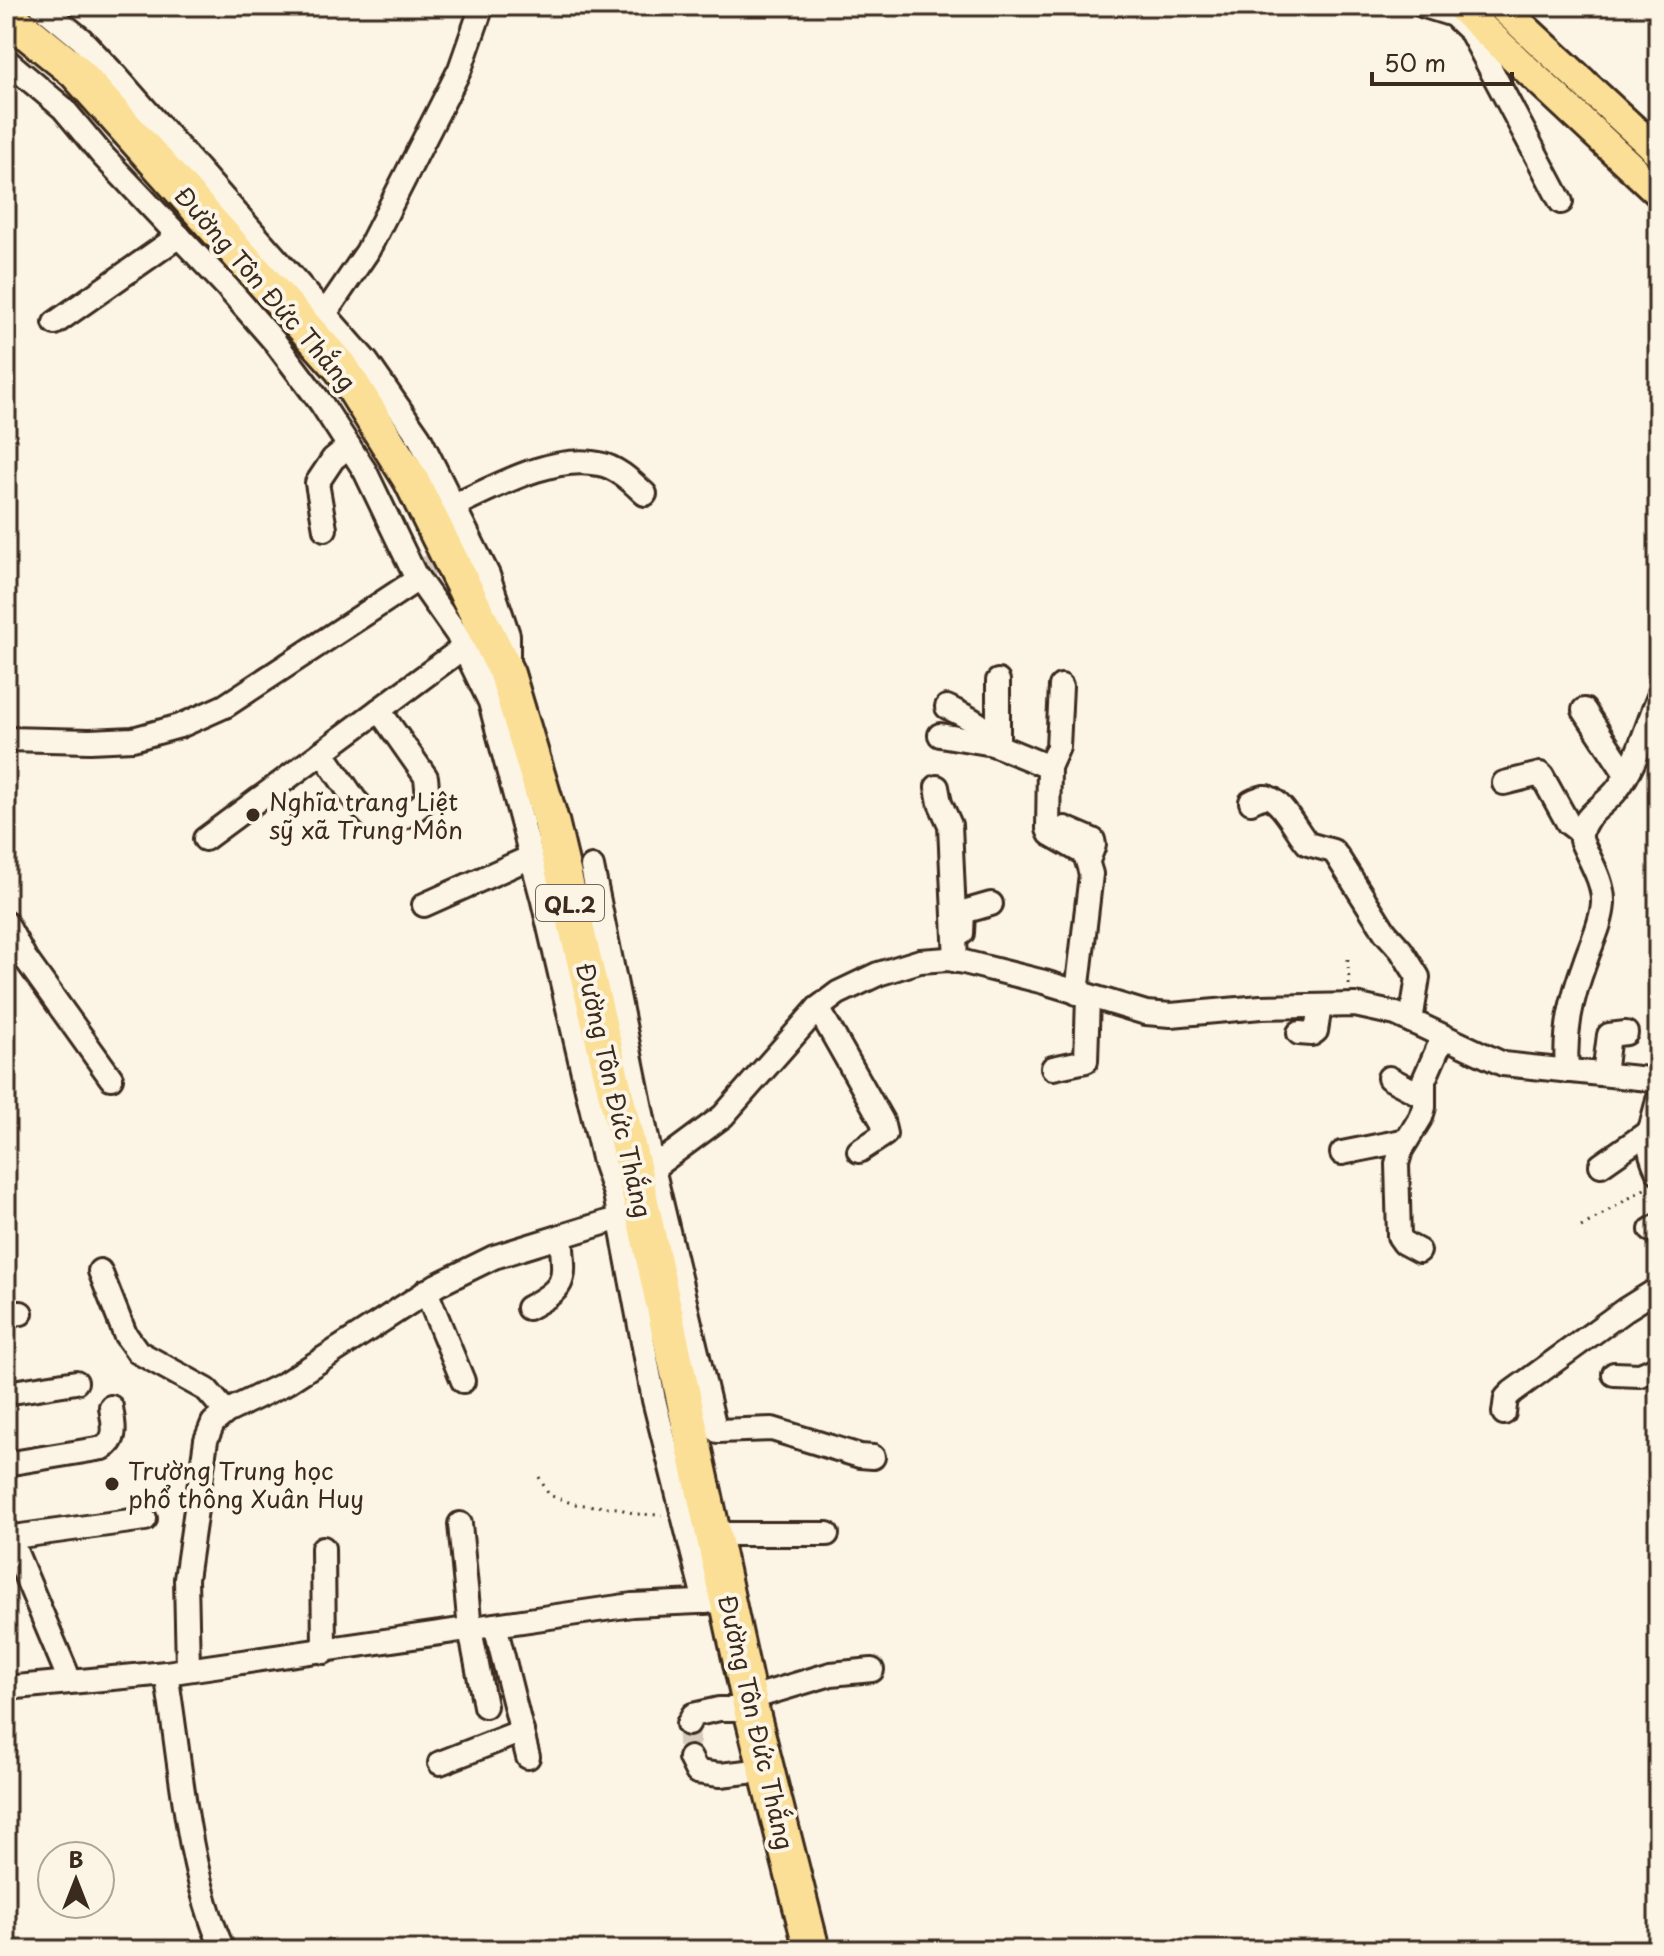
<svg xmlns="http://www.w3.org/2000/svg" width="1664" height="1956" viewBox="0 0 1664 1956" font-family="'Playpen Sans',sans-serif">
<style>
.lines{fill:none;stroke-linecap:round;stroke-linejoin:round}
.minor-tunnel{stroke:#d5ccbd;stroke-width:22;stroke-dasharray:22 11;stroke-linecap:butt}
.minor-casing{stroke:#3b2a1e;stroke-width:28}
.major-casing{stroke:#3b2a1e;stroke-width:34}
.highway-casing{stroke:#3b2a1e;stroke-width:40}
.path{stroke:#3b2a1e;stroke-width:3;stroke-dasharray:2 6;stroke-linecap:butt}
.minor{stroke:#fcf5e5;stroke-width:22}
.major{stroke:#fbdf96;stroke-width:28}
.highway{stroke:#fbdf96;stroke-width:34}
.poi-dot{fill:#3b2a1e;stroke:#fcf5e5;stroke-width:3}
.labels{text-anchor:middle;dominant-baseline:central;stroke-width:8;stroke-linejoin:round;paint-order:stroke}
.shield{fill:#fcf5e5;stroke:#75675a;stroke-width:2}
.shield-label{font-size:22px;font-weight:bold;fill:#3b2a1e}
.street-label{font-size:24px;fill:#3b2a1e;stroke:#fcf5e5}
.poi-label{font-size:24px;fill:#3b2a1e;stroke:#fcf5e5;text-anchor:start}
</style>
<rect width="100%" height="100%" fill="#fcf5e5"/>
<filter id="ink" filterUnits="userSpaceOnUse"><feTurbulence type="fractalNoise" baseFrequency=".0125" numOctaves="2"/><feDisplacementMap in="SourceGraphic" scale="16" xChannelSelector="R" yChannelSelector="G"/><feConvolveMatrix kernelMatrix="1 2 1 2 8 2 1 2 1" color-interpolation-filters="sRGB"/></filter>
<g filter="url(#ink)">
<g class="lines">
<g class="minor-tunnel">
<path d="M425 568 460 551"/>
<path d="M688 1724 690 1758"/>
</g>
<defs>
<g id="minor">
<path d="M41 6 81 39 117 77 367 362 419 437 488 575 508 635V669"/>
<path d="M1424 6 1453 15 1471 32 1561 202"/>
<path d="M6 60 63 108 103 156 227 287 275 342 321 403 365 471 414 573 457 634 490 702 543 901 604 1162 615 1194 654 1400 705 1602"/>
<path d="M326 312 367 252 460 69 482 6"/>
<path d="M55 323 179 236"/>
<path d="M453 506C495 487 552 454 599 464 617 467 632 482 645 494"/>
<path d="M325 529 317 483 333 459 349 446"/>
<path d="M947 707C964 716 988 724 993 744"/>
<path d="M1584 710 1626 774"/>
<path d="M940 735 993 744 1049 767 1048 829 1050 834 1085 854 1091 874 1077 993"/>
<path d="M6 739 90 741 133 739 180 726 225 706 418 579"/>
<path d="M998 746V681"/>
<path d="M322 752 355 800 375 821C398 824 412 814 428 798L426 777 379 710"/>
<path d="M1049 767 1058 747 1061 686"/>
<path d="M1504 783 1540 774 1542 776 1568 823 1580 832"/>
<path d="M937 787 940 803 950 825 956 961"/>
<path d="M1251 802C1255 800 1259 798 1264 797 1280 795 1298 834 1308 844L1333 851 1337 856 1385 932 1401 950 1418 977 1411 1021"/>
<path d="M1065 828 1093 840 1094 845 1089 858"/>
<path d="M205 839 464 647"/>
<path d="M592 867 653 1168 714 1424 718 1431 772 1429 860 1456 873 1457"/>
<path d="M424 905 531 857"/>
<path d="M6 923 25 958 111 1078"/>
<path d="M962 933 963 912 991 904"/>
<path d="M818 1008 882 1121 885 1134 859 1151"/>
<path d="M1299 1033 1312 1034 1316 1031 1320 1006"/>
<path d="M1053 1068 1086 1061 1088 997"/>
<path d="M1567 1071C1564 1031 1571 1000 1585 962 1591 944 1602 923 1603 903 1604 882 1589 859 1581 840 1579 817 1603 807 1616 791 1636 766 1646 728 1658 699"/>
<path d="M1604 1074 1609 1035 1626 1033"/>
<path d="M1389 1078 1423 1096"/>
<path d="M1658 1100C1650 1133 1643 1141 1658 1172"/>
<path d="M1342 1153 1407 1140"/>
<path d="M1601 1165 1651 1130"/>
<path d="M653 1168 723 1116 818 1008 838 993 878 974 920 961 948 959 964 962 1044 982 1146 1013 1171 1015 1261 1007 1355 1005 1396 1014 1503 1064 1658 1080"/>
<path d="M1651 1230 1658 1226"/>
<path d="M1419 1251 1404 1243 1399 1236 1397 1164 1401 1150 1421 1117 1424 1107V1080L1443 1037"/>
<path d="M100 1271 125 1334 138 1352 207 1390 226 1412"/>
<path d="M426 1291 463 1381"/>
<path d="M528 1308C570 1286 564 1279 561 1236"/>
<path d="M6 1315 21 1313"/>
<path d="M1614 1374 1640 1375 1658 1367"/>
<path d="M6 1393 76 1382"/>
<path d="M1504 1413 1506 1398 1512 1392 1626 1309 1658 1289"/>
<path d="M6 1464 103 1448C119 1439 113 1423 111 1407"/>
<path d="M460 1524 470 1629 485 1706"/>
<path d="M6 1529 70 1681"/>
<path d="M714 1534H827"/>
<path d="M6 1538 145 1519"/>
<path d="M323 1548 324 1652"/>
<path d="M495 1625 528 1757"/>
<path d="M188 1668 186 1579 206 1440 213 1423 226 1412 284 1384 437 1285 494 1257 620 1218"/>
<path d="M166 1673C181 1763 186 1866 223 1950"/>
<path d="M6 1688 166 1673 632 1605 720 1601"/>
<path d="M748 1699 831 1674 872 1670"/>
<path d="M688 1724 693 1715 719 1709H751"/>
<path d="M690 1758 697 1772 720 1775 765 1770"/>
<path d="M440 1763 522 1731"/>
</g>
<g id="major">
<path d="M1459 6 1658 192"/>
<path d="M1501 6 1658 152"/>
</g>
<path id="highway" d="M6 15 75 71 342 369 411 480 507 674 551 821 638 1188 751 1709 812 1950"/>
</defs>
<use href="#minor" class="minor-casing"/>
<use href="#major" class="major-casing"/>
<use href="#highway" class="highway-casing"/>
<g class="path">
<path d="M1348 959 1349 985"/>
<path d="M1581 1227 1646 1188"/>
<path d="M539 1477 549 1495 574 1504 617 1508 636 1514 662 1515"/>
</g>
<use href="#minor" class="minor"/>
<use href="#major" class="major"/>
<use href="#highway" class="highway"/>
</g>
</g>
<g class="poi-dot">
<circle cx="253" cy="815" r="8"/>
<circle cx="112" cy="1484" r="8"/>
</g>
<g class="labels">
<rect class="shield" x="536" y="885" width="68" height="36" rx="6"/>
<g class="shield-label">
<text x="570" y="903">QL.2</text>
</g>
<g class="street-label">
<text transform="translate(266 288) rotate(49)">Đường Tôn Đức Thắng</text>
<text transform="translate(615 1090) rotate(77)">Đường Tôn Đức Thắng</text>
<text transform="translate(757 1722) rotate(77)">Đường Tôn Đức Thắng</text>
</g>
<g class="poi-label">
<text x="269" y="801">Nghĩa trang Liệt<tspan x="269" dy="28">sỹ xã Trung Môn</tspan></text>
<text x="128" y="1470">Trường Trung học<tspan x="128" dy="28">phổ thông Xuân Huy</tspan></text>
</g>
</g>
<rect width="1664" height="1956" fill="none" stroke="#fcf5e5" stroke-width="32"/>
<rect x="16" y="16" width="1632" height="1924" fill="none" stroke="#3b2a1e" stroke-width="3" filter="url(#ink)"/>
<g transform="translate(76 1880)"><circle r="38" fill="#fcf5e5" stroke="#afa495" stroke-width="2"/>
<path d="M0-6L14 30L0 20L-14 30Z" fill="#3b2a1e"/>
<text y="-12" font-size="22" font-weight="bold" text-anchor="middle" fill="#3b2a1e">B</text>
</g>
<path d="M1372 72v12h140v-12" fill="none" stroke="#3b2a1e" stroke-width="4"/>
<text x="1384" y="72" font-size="24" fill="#3b2a1e" stroke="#fcf5e5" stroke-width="6" paint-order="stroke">50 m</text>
</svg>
